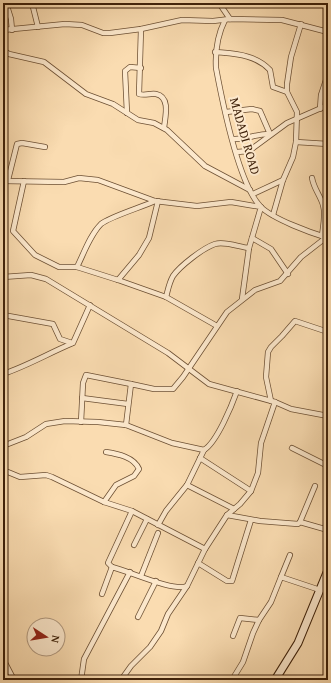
<svg xmlns="http://www.w3.org/2000/svg" width="331" height="683" viewBox="0 0 331 683" font-family="'Gentium Book Plus',serif">
<style>
.lines{fill:none;stroke-linecap:round;stroke-linejoin:round}
.street-casing{stroke:#6d5034;stroke-width:6}
.secondary-casing{stroke:#3e210a;stroke-width:9}
.street{stroke:#fce8cc;stroke-width:4.5}
.secondary{stroke:#fce8cc;stroke-width:7}
.labels{text-anchor:middle;dominant-baseline:central;stroke-width:4;stroke-linejoin:round;paint-order:stroke}
.street-label{font-size:13px;fill:#3e210a;stroke:#fce8cc}
</style>
<rect width="100%" height="100%" fill="#fadcb1"/>
<filter id="stains"><feTurbulence type="fractalNoise" baseFrequency=".005" numOctaves="4"/><feColorMatrix values="0 0 0 0 .2 0 0 0 0 .09 0 0 0 0 .02 0 0 0 .5 -.17"/></filter>
<radialGradient id="worn" r=".72"><stop offset=".6" stop-color="#630" stop-opacity="0"/><stop offset="1" stop-color="#630" stop-opacity=".3"/></radialGradient>
<g class="lines">
<defs>
<g id="street">
<path d="M6 3 11 19 12 30"/>
<path d="M32 3 38 27"/>
<path d="M219 3 230 19"/>
<path d="M225 20C217 36 215 50 216 68 222 100 239 185 261 207 273 219 311 233 328 238"/>
<path d="M141 29 139 94C145 96 150 93 156 94 171 97 165 118 164 128"/>
<path d="M3 30 65 24 82 25 103 33H110L141 29 182 20 213 21 230 19 282 20 328 32"/>
<path d="M3 50 9 54 44 62 86 94 113 104 138 120 154 123 167 130 205 166 250 190"/>
<path d="M215 52C235 54 255 54 270 70L273 87 287 92"/>
<path d="M320 109 321 95 328 74"/>
<path d="M226 112 252 109 260 111 270 134"/>
<path d="M127 113 125 71 130 67 141 68"/>
<path d="M233 139C247 140 257 133 271 134"/>
<path d="M296 142 328 144"/>
<path d="M237 152 249 151 287 123 328 105"/>
<path d="M312 178C314 189 320 195 323 205 326 214 323 226 322 236"/>
<path d="M8 180 17 144 22 143 45 147"/>
<path d="M3 181 64 182 79 178 98 180 155 201 197 206 231 202 261 207 249 248 242 299"/>
<path d="M24 181 13 231 35 255 59 267H77L118 280 139 255 149 238 158 201"/>
<path d="M253 194 283 180"/>
<path d="M273 215 283 180 293 157 296 142 297 112 287 92V84L291 57 301 24"/>
<path d="M252 238 271 249 288 274"/>
<path d="M77 267C84 253 90 235 101 224 109 217 142 207 155 201"/>
<path d="M3 277 31 275 46 279 168 353 209 384 275 402 291 409 328 416"/>
<path d="M118 280 166 297 217 326"/>
<path d="M166 297C168 290 169 283 173 276 180 266 203 248 215 244 225 241 239 247 249 248"/>
<path d="M3 315 53 324 60 339 72 343"/>
<path d="M3 374C27 366 49 353 73 343L90 305"/>
<path d="M82 398 128 404"/>
<path d="M271 401 266 377 268 352 271 347 282 336 295 321 328 332"/>
<path d="M81 422 83 383 86 375 131 384"/>
<path d="M126 425 131 384 154 389H173L183 377 227 312 255 290 280 281 301 257 328 236"/>
<path d="M3 446 26 437 46 424 65 421 98 422 126 425 172 443 204 450C217 442 232 405 237 391"/>
<path d="M292 448 328 466"/>
<path d="M200 458 251 491"/>
<path d="M3 470 20 477 46 475 52 477 104 502 132 511 205 549"/>
<path d="M187 485 234 509"/>
<path d="M104 502 116 485 134 476 139 469C134 457 118 454 106 452"/>
<path d="M227 515 260 521 298 524 300 522 315 486"/>
<path d="M300 522 328 530"/>
<path d="M158 525 166 511 187 485 204 450"/>
<path d="M134 545 147 519"/>
<path d="M198 563 227 581H232L251 520"/>
<path d="M112 567 108 563 132 511"/>
<path d="M141 576 158 533"/>
<path d="M281 577 290 555"/>
<path d="M102 594 112 567C129 571 173 592 187 586"/>
<path d="M138 617 156 581"/>
<path d="M233 636 240 618 259 620"/>
<path d="M3 659 14 680"/>
<path d="M81 680 84 659 130 572"/>
<path d="M121 680 131 666 150 647 161 631 168 614 187 586 205 549 227 515 240 504 251 491 258 473 261 443 275 402"/>
<path d="M136 680H145"/>
<path d="M232 680 243 662 253 633 259 620 271 602 281 577 320 590"/>
</g>
<path id="secondary" d="M275 680 298 643 328 570"/>
</defs>
<use href="#street" class="street-casing"/>
<use href="#secondary" class="secondary-casing"/>
<use href="#street" class="street"/>
<use href="#secondary" class="secondary"/>
</g>
<g class="labels">
<g class="street-label">
<text transform="translate(245 136) rotate(74)">MADADI ROAD</text>
</g>
</g>
<rect width="331" height="683" fill="none" stroke="#fadcb1" stroke-width="16"/>
<rect x="4" y="4" width="323" height="675" fill="none" stroke="#3e210a" stroke-width="2"/>
<rect x="8" y="8" width="315" height="667" fill="none" stroke="#3e210a"/>
<g transform="translate(46 637) rotate(102)"><circle r="19" fill="#fce8cc" stroke="#b0987e"/>
<path d="M0-3L7 15L0 10L-7 15Z" fill="#8f2418"/>
<text y="-6" font-size="11" font-weight="bold" text-anchor="middle" fill="#3e210a">N</text>
</g>
<rect width="100%" height="100%" filter="url(#stains)"/>
<rect width="100%" height="100%" fill="url(#worn)"/>
</svg>
